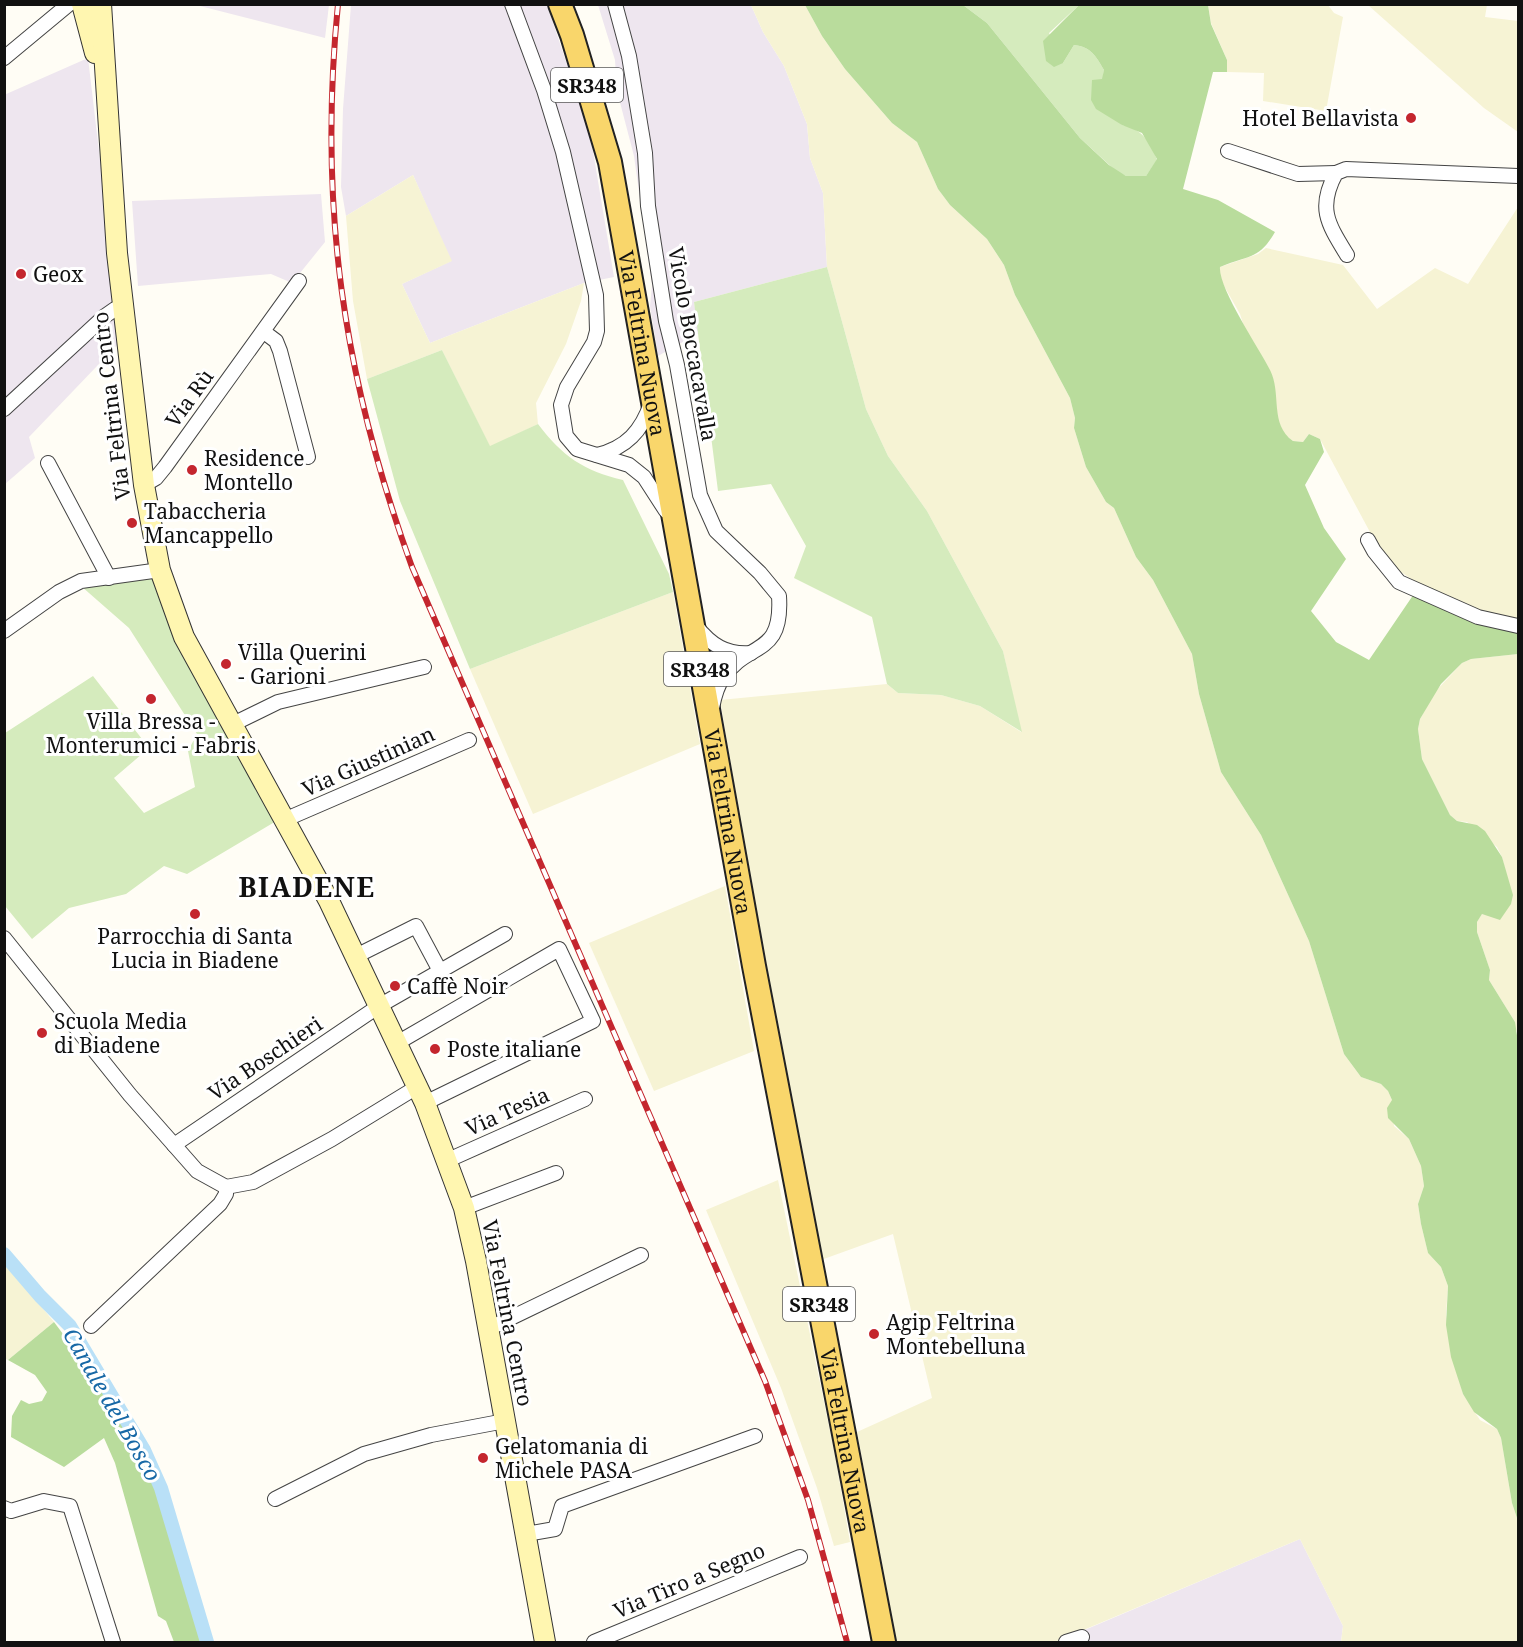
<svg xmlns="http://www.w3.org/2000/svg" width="1523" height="1647" viewBox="0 0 1523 1647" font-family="'Noto Serif',serif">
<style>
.industrial{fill:#eee6ef}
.farmland{fill:#f6f3d4}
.green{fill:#d5ebbd}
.forest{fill:#b9dc9c}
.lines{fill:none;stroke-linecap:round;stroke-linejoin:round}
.canal{stroke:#b9e0f7;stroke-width:14}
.street-casing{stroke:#444;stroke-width:16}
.secondary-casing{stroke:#333;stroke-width:22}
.primary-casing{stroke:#222;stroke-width:26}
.street{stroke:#fff;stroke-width:14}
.secondary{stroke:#fff6b0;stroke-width:20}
.primary{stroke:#f9d66b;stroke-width:22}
.rail-casing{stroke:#c4262e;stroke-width:6}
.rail{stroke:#fff;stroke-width:4;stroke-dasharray:11;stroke-linecap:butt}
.poi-dot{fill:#c4262e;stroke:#fff;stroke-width:2}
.labels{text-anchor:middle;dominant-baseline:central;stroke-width:6;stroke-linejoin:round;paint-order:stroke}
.shield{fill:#fff;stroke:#585858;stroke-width:1.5}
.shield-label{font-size:20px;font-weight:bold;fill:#111}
.poi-label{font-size:21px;fill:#111;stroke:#fff;text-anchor:start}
.street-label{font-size:21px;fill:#111;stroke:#fff}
.water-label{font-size:22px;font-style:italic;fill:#1768a6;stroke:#fff}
.district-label{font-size:27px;font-weight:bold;letter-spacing:1.5px;fill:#111;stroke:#fff}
</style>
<rect width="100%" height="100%" fill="#fffdf5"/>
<g class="industrial">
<path d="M196 5 329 4V5L325 38Z"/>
<path d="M351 5H547L581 106 593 151 614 277 584 283 430 343 402 284 451 261 413 175 346 216 341 187 343 109Z"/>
<path d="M598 5H751L763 32 784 66 807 124 810 158 823 193 827 267 694 302 699 333 658 356 650 306 652 285 634 156 617 91 615 60Z"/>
<path d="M88 58 116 295 119 343 29 437 35 458 5 484 4 95Z"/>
<path d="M321 194 325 242 292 283 271 274 138 286 132 201Z"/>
<path d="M1300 1539 1343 1626 1341 1642H1071L1068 1637Z"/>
</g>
<g class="farmland">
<path d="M751 5H805L822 36 845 69 892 123 917 142 938 189 950 205 987 239 1004 265 1015 295 1070 398 1075 418 1074 428 1086 467 1106 502 1114 508 1136 557 1153 580 1192 654 1199 694 1221 772 1261 835 1309 941 1344 1054 1361 1077 1381 1084 1388 1091 1392 1100 1394 1126 1409 1139 1421 1166 1424 1186 1418 1204 1421 1224 1428 1253 1441 1267 1448 1286 1446 1315 1455 1366 1463 1394 1480 1420 1497 1429 1501 1438 1512 1503 1518 1521V1642H1341L1343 1626 1300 1539 1062 1639 1063 1642H896L857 1432 932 1398 893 1234 821 1260 759 931 720 700 887 684 898 693 941 695 980 706 1021 732 1003 651 927 511 888 456 866 409 827 267 823 193 810 158 807 124 784 66 763 32Z"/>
<path d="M1208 5H1328L1334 13 1343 17 1326 111 1263 101 1264 73 1227 72V60L1211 23Z"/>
<path d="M1368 5H1487L1485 17 1518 21V132L1484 108Z"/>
<path d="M413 175 452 261 402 284 430 343 584 283 581 301 566 344 536 403 538 424 490 447 442 350 367 379 353 301 346 216Z"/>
<path d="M1518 207V620H1496L1420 585 1391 565 1378 547 1320 439 1309 434 1303 442 1293 441 1285 435 1280 427 1276 408 1273 378 1246 333 1240 314 1219 277 1220 267 1258 254 1266 248 1343 265 1377 309 1435 268 1468 284Z"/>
<path d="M673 592 700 744 533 814 470 669Z"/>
<path d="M1518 654V1029L1515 1032V1022L1489 980 1490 970 1477 932V922L1482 914 1491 915 1509 886 1502 857 1497 847 1467 822 1457 821 1450 815 1422 759 1418 729 1420 719 1435 692 1462 663 1471 659Z"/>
<path d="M725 886 754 1051 654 1091 589 943Z"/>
<path d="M778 1180 835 1455 850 1542 834 1546 817 1488 781 1388 706 1210Z"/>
<path d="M4 1261 54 1322 8 1360 4 1358Z"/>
</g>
<g class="green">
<path d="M963 5H1079L1049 33 1063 63 1074 45C1091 47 1096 56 1104 70L1103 79 1122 125C1141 129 1151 141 1157 160L1146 176H1126L1117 172 1080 138 987 23Z"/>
<path d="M827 267 866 409 888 456 927 511 1003 651 1022 732 980 706 941 695 898 693 887 684 872 617 794 578 806 546 771 484 718 491 694 302Z"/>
<path d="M442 350 490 446 538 424C562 456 584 471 623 480L669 574 673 592 470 669 400 501 367 379Z"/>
<path d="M158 578 278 820 187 874 164 866 126 894 69 908 32 939 5 906V733L93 676 149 748 114 778 144 813 195 787 188 751 197 734 129 628 81 586Z"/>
</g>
<g class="forest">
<path d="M805 5H963L987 23 1080 138 1109 165 1126 176H1146L1157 159 1142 133 1122 125 1096 109 1091 100 1092 80 1102 79 1104 70C1096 56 1091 47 1074 45L1063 63 1054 67 1046 61 1043 41 1079 5H1208L1211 24 1227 60V72H1213L1183 189 1218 200 1275 232C1259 260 1248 255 1220 267 1218 288 1259 348 1270 370 1282 393 1269 424 1293 441L1303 442 1309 434 1320 439 1324 452 1305 485 1324 528 1346 559 1311 611 1336 642 1369 660 1420 585 1434 589 1477 613 1518 620V654L1471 659 1462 663 1441 684 1420 719 1418 729 1422 759 1450 815 1457 821 1477 825 1485 831 1502 857 1513 895 1511 904 1500 920 1482 914 1477 922V932L1490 970 1489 980 1515 1022 1518 1042V1521L1512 1503 1501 1438 1497 1429 1474 1412 1463 1394 1451 1357 1446 1325 1448 1286 1441 1267 1428 1253 1421 1224 1418 1204 1424 1186 1421 1166 1409 1139 1388 1118 1387 1108 1392 1100 1388 1091 1381 1084 1361 1077 1344 1054 1309 941 1261 835 1221 772 1199 694 1192 654 1153 580 1136 557 1114 508 1106 502 1086 467 1074 428 1075 418 1070 398 1015 295 1004 265 987 239 950 205 938 189 917 142 892 123 845 69 822 36Z"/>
<path d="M54 1322 108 1394 145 1458 204 1642H174L166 1621 158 1616 115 1463 104 1438 64 1467 11 1437 12 1416 21 1400 29 1404 42 1401 47 1392 35 1375 8 1360Z"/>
</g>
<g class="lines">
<path class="canal" d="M4 1254 40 1296 70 1326 144 1450 161 1488 207 1642"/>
<defs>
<g id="street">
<path d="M512 4 544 90 563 152 596 295 597 331 594 342 567 387 561 405 566 436 577 449 629 465 644 477 666 511"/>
<path d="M615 4 629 56 645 153 648 206 666 321 677 365 700 495 716 531 760 573 779 596C783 658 748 640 723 678 716 687 714 698 712 708"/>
<path d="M4 58 69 4"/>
<path d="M1228 151 1298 174 1336 173"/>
<path d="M1347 255C1328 224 1317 208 1336 173L1346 169 1518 176"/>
<path d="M264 332 276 341 280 351 308 457"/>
<path d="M4 409 105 316 115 309 123 308"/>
<path d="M597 455C626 448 642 431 651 403"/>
<path d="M48 463 109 578"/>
<path d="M144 485 156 478 165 467 299 281"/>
<path d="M1368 540 1374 551 1399 582 1478 617 1518 626"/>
<path d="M696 626C711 645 726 655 751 653"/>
<path d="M4 631 59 592 81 581 160 570"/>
<path d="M231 725 278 702 424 667"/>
<path d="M284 820 469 740"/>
<path d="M4 938 130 1095 197 1171 226 1187"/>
<path d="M356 956 416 926 440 971"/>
<path d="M397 1043 559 949 593 1021 425 1103"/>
<path d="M174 1145 379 1006 505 934"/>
<path d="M446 1161 585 1099"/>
<path d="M226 1187 253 1182 332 1139 417 1087"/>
<path d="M464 1208 556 1173"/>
<path d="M91 1326 220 1204 226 1194V1187"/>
<path d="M488 1329 641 1255"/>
<path d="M275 1499 364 1454 431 1435 505 1421"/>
<path d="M4 1508 11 1511 44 1501 70 1506 113 1642"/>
<path d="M526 1534 555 1529 562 1506 755 1436"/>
<path d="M594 1642 800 1557"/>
<path d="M1066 1642 1082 1637"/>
</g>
<g id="secondary">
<path d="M82 4 95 53"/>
<path d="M101 4 117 253 144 485 160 570 184 637 329 901 425 1103 464 1208 476 1261 545 1642"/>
</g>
<g id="primary">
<path id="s1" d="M560 4 572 35 610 162 754 966 884 1642"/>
</g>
</defs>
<use href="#street" class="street-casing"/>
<use href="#secondary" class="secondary-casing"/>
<use href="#primary" class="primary-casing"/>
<use href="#street" class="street"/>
<use href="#secondary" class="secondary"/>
<use href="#primary" class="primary"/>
<defs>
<path id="rail" d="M338 4C318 206 343 377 412 567L765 1381 808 1500 847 1642"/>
</defs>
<use href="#rail" class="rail-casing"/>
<use href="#rail" class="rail"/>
</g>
<g class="poi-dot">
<circle cx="1411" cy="118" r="6"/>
<circle cx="21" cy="274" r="6"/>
<circle cx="192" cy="470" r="6"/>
<circle cx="132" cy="523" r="6"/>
<circle cx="226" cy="664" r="6"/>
<circle cx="151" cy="699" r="6"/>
<circle cx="195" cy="914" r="6"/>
<circle cx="395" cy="986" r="6"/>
<circle cx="42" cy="1033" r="6"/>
<circle cx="435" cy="1049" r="6"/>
<circle cx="874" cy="1334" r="6"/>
<circle cx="483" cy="1458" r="6"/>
</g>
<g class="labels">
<g class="shield">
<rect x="551" y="68" width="72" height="34" rx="4.5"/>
<rect x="664" y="652" width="72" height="34" rx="4.5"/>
<rect x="783" y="1287" width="72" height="34" rx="4.5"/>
</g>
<g class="shield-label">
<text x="587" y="85">SR348</text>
<text x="700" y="669">SR348</text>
<text x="819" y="1304">SR348</text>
</g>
<g class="poi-label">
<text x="1399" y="118" text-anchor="end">Hotel Bellavista</text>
<text x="33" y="274">Geox</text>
<text x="204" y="458">Residence<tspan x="204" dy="24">Montello</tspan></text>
<text x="144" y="511">Tabaccheria<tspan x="144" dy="24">Mancappello</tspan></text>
<text x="238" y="652">Villa Querini<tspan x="238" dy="24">- Garioni</tspan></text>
<text x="151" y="721" text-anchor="middle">Villa Bressa -<tspan x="151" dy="24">Monterumici - Fabris</tspan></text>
<text x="195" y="936" text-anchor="middle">Parrocchia di Santa<tspan x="195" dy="24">Lucia in Biadene</tspan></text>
<text x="407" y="986">Caffè Noir</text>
<text x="54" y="1021">Scuola Media<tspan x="54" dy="24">di Biadene</tspan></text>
<text x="447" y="1049">Poste italiane</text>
<text x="886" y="1322">Agip Feltrina<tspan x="886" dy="24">Montebelluna</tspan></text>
<text x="495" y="1446">Gelatomania di<tspan x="495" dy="24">Michele PASA</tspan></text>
</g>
<g class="street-label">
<text stroke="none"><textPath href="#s1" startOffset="350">Via Feltrina Nuova</textPath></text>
<text transform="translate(693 344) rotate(80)">Vicolo Boccacavalla</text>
<text transform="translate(189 398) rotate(-54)">Via Rù</text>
<text transform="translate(111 406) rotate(-97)">Via Feltrina Centro</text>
<text transform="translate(368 761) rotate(-24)">Via Giustinian</text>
<text stroke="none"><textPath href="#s1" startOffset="836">Via Feltrina Nuova</textPath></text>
<text transform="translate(265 1058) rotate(-34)">Via Boschieri</text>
<text transform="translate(507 1111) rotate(-24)">Via Tesia</text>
<text transform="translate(508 1313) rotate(79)">Via Feltrina Centro</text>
<text stroke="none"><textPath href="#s1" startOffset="1466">Via Feltrina Nuova</textPath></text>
<text transform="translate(689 1580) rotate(-23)">Via Tiro a Segno</text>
</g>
<g class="water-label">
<text transform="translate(113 1404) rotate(60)">Canale del Bosco</text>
</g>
<g class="district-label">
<text x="307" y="886">BIADENE</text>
</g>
</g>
<rect width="1523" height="1647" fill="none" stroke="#111111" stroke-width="12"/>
</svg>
